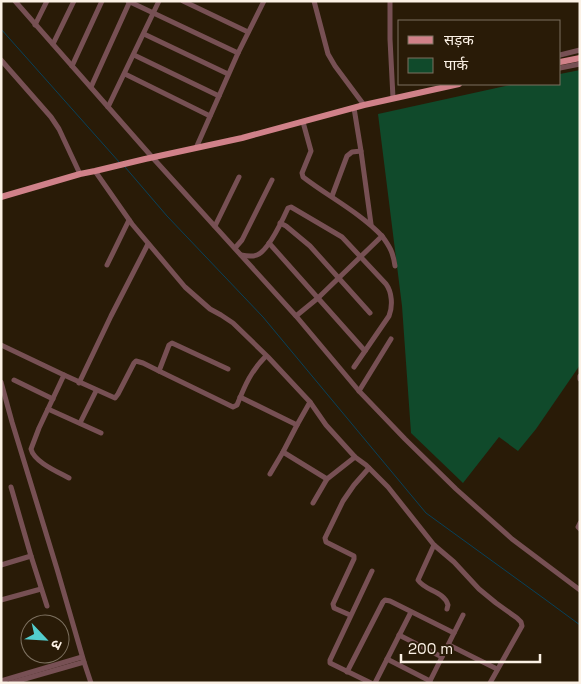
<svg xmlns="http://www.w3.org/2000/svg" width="581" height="684" viewBox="0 0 581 684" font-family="'Space Grotesk','Noto Sans Devanagari',sans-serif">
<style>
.green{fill:#104a2b}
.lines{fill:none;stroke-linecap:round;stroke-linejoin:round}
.stream{stroke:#08415a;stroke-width:1}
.minor{stroke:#775054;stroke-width:5}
.major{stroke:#d08189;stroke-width:6}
</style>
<rect width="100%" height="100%" fill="#291b07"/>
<path class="green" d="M580 70V365L536 429 518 451 499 437 463 483 411 433 402 306 378 114 515 84H560V74Z"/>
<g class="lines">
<g class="stream">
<path d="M1 29 120 163"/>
<path d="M125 167 167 216 263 317 426 513 546 600 580 625"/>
</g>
<g class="minor">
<path d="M15 1 152 157 296 316 359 391 405 439 456 489 512 539 580 590"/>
<path d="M128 1 238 53"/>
<path d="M183 1 248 32"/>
<path d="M314 1 328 54 335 66 364 105"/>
<path d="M390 1V39L393 98"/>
<path d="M35 25 47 1"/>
<path d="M144 34 228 74"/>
<path d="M53 44 74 1"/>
<path d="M134 55 219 96"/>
<path d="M560 55 580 50"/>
<path d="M1 60 51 117 59 129 80 174"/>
<path d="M72 66 102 1"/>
<path d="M560 68 580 64"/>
<path d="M125 74 210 116"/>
<path d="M91 87 130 1"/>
<path d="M108 107 159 1"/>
<path d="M354 108 361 151 371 224"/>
<path d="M196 148 238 53 264 1"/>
<path d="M95 171 132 224 185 287 210 309 221 315 233 323 268 357 310 402 326 425 355 457 366 465 388 487 434 545 454 562 479 589 496 603 517 618 521 622 522 626 490 683"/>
<path d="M332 196 347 156 352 152 361 151"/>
<path d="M280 223 286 226 310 246 370 313"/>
<path d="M215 226 239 177"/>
<path d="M382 236C390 247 393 252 395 266"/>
<path d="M269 243 365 351"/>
<path d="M235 248 242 240 272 180"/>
<path d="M241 255C246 256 252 257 257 255 268 251 283 219 288 208L291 207 342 237 386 284C392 292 393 306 389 316L354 367"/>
<path d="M107 265 129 220"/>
<path d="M296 316 318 298 382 236C359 212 329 197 303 177L302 173 311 151 303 122"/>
<path d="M1 345 64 375 115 398 118 394 134 363 136 361 143 363 159 371"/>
<path d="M228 369 172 343 169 345 159 371 233 407 237 405C245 385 251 371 266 356"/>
<path d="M64 375 39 428 31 449C34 462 58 472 69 478"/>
<path d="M580 376V379"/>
<path d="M14 380 53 399"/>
<path d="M1 382 12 422 57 569 84 662 91 683"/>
<path d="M79 383 111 316 148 244"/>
<path d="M359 391 391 339"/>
<path d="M240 397 297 425 310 402"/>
<path d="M48 409 101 433"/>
<path d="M80 423 96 391"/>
<path d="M283 452 327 479"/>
<path d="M270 474 283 452 297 425"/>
<path d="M313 503 327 479 355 457"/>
<path d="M580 523 578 527 580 529"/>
<path d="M434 545 418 580C425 591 444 591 448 605L447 609"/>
<path d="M31 556 47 606"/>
<path d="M1 565 31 556 11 487"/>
<path d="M1 600 41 589"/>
<path d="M350 615 334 608 333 604 354 559V556L326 542 325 538 343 501 354 485 369 468"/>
<path d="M399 635 442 657"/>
<path d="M449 645 497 669"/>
<path d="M387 659 430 681"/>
<path d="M347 672 383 602 385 600 390 601 454 633"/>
<path d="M1 681 82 657"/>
<path d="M11 683 84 662"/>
<path d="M371 683 330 663V660L372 571"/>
<path d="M375 683 411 612"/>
<path d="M429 683 463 615"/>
</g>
<g class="major">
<path d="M560 62 580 58"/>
<path d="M1 197 80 174 95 171 145 159 242 138 364 105 459 84"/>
</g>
</g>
<rect width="581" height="684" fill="none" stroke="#fbf1e5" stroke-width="5"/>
<rect x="398" y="20" width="162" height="65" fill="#291b07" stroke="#7d7160"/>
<rect x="408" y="36" width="25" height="8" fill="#d08189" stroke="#7d7160"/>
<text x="444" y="45" font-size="15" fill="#fbf1e5">सड़क</text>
<rect x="408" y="58" width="25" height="15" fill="#104a2b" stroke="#7d7160"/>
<text x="444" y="70" font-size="15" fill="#fbf1e5">पार्क</text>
<g transform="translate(45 639) rotate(115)"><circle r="24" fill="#291b07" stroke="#7d7160"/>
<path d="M0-4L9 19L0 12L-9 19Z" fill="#52cdcd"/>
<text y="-8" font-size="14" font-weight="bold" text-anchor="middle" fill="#fbf1e5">उ</text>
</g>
<path d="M401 654v8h139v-8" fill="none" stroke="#fbf1e5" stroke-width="2.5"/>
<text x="408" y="654" font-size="15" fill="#fbf1e5" stroke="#291b07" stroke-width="4" paint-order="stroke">200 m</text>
</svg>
